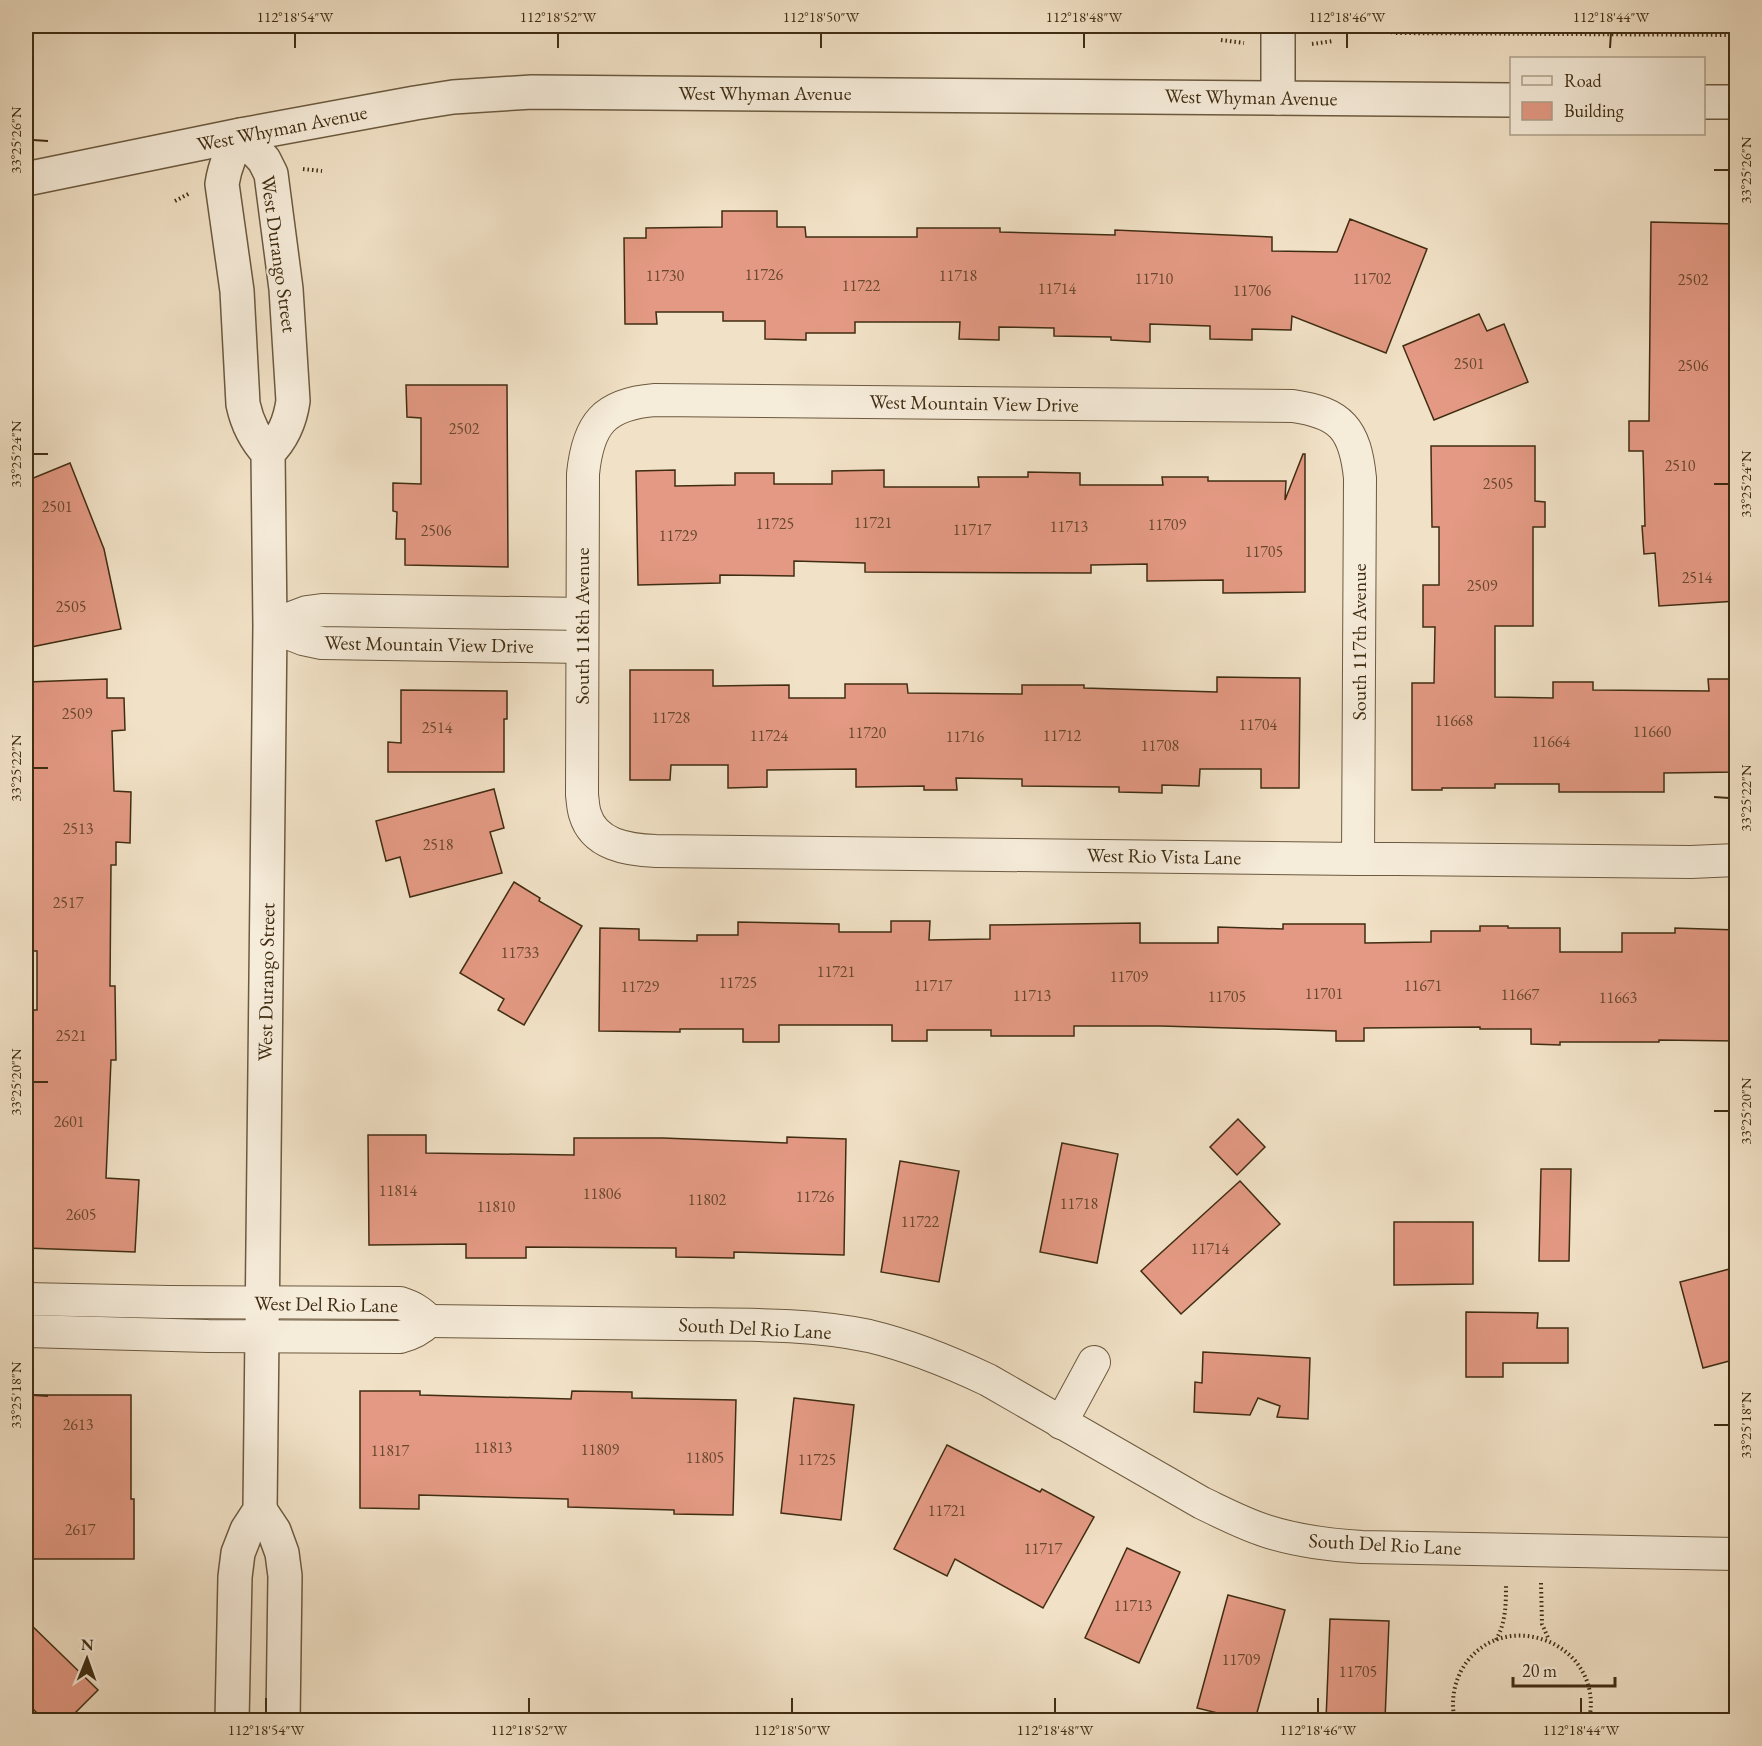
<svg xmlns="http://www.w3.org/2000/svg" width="1762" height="1746" viewBox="0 0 1762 1746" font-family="'EB Garamond',serif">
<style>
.building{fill:#e39983;stroke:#402d12;stroke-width:1.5}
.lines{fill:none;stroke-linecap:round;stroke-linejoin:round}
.minor-casing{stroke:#6c5a3f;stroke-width:34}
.tertiary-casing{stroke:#6c5a3f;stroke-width:36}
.path{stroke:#402d12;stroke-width:4;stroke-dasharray:1.5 3;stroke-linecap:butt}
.minor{stroke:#f6ecda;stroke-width:32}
.tertiary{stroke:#f6ecda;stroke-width:33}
.ticks{fill:none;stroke:#402d12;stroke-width:2}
.labels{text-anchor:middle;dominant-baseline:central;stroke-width:4.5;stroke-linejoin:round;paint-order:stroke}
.number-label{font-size:16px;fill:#69482e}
.street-label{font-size:20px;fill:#402d12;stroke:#f6ecda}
.neatline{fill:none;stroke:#402d12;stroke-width:2}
.ticks-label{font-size:15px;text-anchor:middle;fill:#402d12}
</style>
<rect width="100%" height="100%" fill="#f1e1c6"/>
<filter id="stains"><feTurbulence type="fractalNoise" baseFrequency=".00333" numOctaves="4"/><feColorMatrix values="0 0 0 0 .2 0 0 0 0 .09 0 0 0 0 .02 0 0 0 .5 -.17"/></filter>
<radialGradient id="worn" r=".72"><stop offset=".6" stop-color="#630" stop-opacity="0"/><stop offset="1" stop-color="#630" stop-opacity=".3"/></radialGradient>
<g class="building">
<path d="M722 211H777V227H805L806 237H917V228H1000V232L1115 235V230L1272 237V251L1337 252 1350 219 1427 249 1386 353 1292 316 1291 330 1252 329V340L1210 339V326L1150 324V342L1111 340V337L1054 336V328L999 327V340L959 339 960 322H855V333H806V340L765 339V321H723V312H656L657 324H625L624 238H646V228L722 227Z"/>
<path d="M1651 222 1737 224 1734 321H1737V601L1659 606 1655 553 1644 554 1642 526H1645L1643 451H1629V421H1649Z"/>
<path d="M1479 314 1487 331 1504 324 1528 382 1434 420 1403 346Z"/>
<path d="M406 385H507L508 567 405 565V539H396L397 512 393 511V483L421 484V418L407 417Z"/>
<path d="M1431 446H1535V501L1545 502V527H1533V626H1495V697L1553 698V682H1593V690L1709 691 1708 679H1737V772L1664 773V792H1559V784H1495V788H1442V790H1412V683H1434L1435 627H1423V585H1439V527H1432Z"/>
<path d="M1303 454H1305V592L1223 593V580L1147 581V564L1091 565V573L865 572V563L794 561V576L720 575V583L638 585 636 471 675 470V486L735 485V473H774V484H832V471L884 470V487H979L978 477H1028V472L1080 473V485H1163L1162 477H1208V481H1286L1285 500Z"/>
<path d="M70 463 104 549 121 629 26 648V481Z"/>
<path d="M630 670H713V686L789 685V698H845V684H907L908 693 1022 694V685H1084V688L1217 692V677L1300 678 1299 788H1261V769H1200L1199 786 1162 785V793L1119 792V787L1022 786V779L956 778 957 790H924V786L856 787V769L767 770V787L728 788V765H671L670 780H630Z"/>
<path d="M107 679V698H124L125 730 112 731 114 791 131 792 130 843 116 842V865H111L110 986H115L116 1060H111L106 1178 139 1180 135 1252 26 1248V1174H27L32 1061H28L27 1010H37V951H33V925H26V857L29 762 26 763V728H30L28 682Z"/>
<path d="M401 690 507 691V719H504V772H388V742L401 743Z"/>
<path d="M494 789 504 828 490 832 502 873 410 897 400 857 386 861 376 821Z"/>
<path d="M514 882 540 898 539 901 582 926 524 1025 498 1010 504 999 460 973Z"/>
<path d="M891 921H930L929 940 990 939V925L1140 923V943H1218V927L1283 929V924H1365V943L1431 942V931H1480V926H1508V928H1560V952H1622V933H1675V928L1737 930V1041L1659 1040V1042H1560V1045L1531 1044V1029H1480V1027L1364 1028V1041H1336V1031L1161 1026H1074V1036H991V1030H927V1041H892V1025H779V1042H743V1029H680V1032L599 1031 600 928 639 929V940L697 941V935H738V922L839 924V932H891Z"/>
<path d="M1238 1119 1265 1147 1237 1175 1210 1147Z"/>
<path d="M368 1135H426V1153L574 1155V1138H663L787 1143V1137L846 1139 844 1255 734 1252V1258L676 1257V1248L526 1247V1258H466V1244L369 1245Z"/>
<path d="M1062 1143 1118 1154 1097 1263 1040 1252Z"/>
<path d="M900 1161 959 1171 939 1282 881 1272Z"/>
<path d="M1541 1169H1571L1569 1261H1539Z"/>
<path d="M1240 1181 1280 1224 1181 1314 1141 1271Z"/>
<path d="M1394 1222H1473V1284L1394 1285Z"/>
<path d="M1737 1267V1359L1703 1368 1680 1282Z"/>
<path d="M1466 1312 1538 1313 1537 1328H1568V1363H1503V1377H1466Z"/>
<path d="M1203 1352 1310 1358 1308 1419 1277 1417 1280 1406 1258 1398 1250 1415 1194 1412 1195 1382 1202 1383Z"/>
<path d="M360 1391H420V1395L571 1399 572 1391 632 1392V1398L736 1400 733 1515 674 1514V1510L568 1507V1499L419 1495V1509L360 1508Z"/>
<path d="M26 1395H131V1499H134V1559H26Z"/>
<path d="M794 1398 854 1405 841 1520 781 1513Z"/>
<path d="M947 1445 1040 1492 1042 1489 1094 1517 1043 1608 955 1559 947 1576 894 1549Z"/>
<path d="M1127 1548 1180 1572 1139 1663 1085 1638Z"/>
<path d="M1228 1595 1285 1610 1255 1720H1246L1197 1708Z"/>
<path d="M1330 1619 1389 1621 1385 1720H1326Z"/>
<path d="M26 1620 98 1690 68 1720H44L26 1702Z"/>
</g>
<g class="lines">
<defs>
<g id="minor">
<path d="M270 626 307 612 322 610 582 614"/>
<path d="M270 626 303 639 322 643 582 647"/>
<path d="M1358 859 1360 478C1355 429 1341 413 1293 406L655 400C604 404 588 424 583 474L582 795C583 802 583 808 585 814 594 845 628 850 656 851L1358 859H1397L1691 862 1736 860"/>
<path d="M26 1299 169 1302 400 1303C412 1307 420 1311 429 1321"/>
<path d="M429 1321C513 1322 596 1323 679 1324 742 1325 807 1323 869 1336 911 1346 950 1362 988 1380L1202 1503C1223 1513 1244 1524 1266 1531 1297 1541 1329 1545 1362 1547L1736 1554"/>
<path d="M26 1331 208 1336 400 1337C412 1334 420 1330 429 1321"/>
<path d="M1061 1423 1094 1362"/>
</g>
<g id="tertiary">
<path d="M1278 98V26"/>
<path d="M1704 102H1736"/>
<path d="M26 179 241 135 415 103 453 97 532 92 1512 100"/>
<path d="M260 1510 274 1531 282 1553 285 1576 283 1720"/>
<path d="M232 1720 235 1577 238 1553 247 1530 260 1510 270 626 268 453C254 438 247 423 243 404L237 291 222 184C225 165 231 152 241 135L264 160 271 174 286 289 293 401C290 422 283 438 268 453"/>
</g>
</defs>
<use href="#minor" class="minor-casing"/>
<use href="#tertiary" class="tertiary-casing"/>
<g class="path">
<path d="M1385 26 1393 33 1736 35"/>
<path d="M1221 40 1244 43"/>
<path d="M1312 44 1333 41"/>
<path d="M303 169 322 171"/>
<path d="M175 201 190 193"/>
<path d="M1541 1583 1542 1624 1549 1640"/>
<path d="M1496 1640C1506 1622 1506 1604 1506 1583"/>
<path d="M1455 1720C1451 1704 1453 1687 1461 1671 1499 1602 1606 1642 1589 1720"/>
</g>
<use href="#minor" class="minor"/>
<use href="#tertiary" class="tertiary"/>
</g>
<path class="ticks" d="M295 48V33M558 48V33M821 48V33M1084 48V33M1347 48V33M1610 48 1611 33M33 140 48 141M1714 170H1729M33 454H48M1714 484H1729M33 768H48M1714 797 1729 798M33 1082H48M1714 1111H1729M33 1395 48 1396M1714 1425H1729M266 1713V1698M529 1713V1698M792 1713V1698M1055 1713V1698M1318 1713V1698M1581 1713V1698"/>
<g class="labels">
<g class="number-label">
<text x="764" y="274">11726</text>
<text x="665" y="275">11730</text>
<text x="958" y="275">11718</text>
<text x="1154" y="278">11710</text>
<text x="1372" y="278">11702</text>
<text x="1693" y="279">2502</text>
<text x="861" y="285">11722</text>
<text x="1057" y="288">11714</text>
<text x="1252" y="290">11706</text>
<text x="1469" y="363">2501</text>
<text x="1693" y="365">2506</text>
<text x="464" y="428">2502</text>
<text x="1680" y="465">2510</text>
<text x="1498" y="483">2505</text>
<text x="57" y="506">2501</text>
<text x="873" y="522">11721</text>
<text x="775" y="523">11725</text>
<text x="1167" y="524">11709</text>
<text x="1069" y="526">11713</text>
<text x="972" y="529">11717</text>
<text x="436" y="530">2506</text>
<text x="678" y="535">11729</text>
<text x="1264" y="551">11705</text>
<text x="1697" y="577">2514</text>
<text x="1482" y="585">2509</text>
<text x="71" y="606">2505</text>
<text x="77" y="713">2509</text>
<text x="671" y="717">11728</text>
<text x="1454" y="720">11668</text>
<text x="1258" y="724">11704</text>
<text x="437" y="727">2514</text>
<text x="1652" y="731">11660</text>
<text x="867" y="732">11720</text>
<text x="769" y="735">11724</text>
<text x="1062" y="735">11712</text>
<text x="965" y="736">11716</text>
<text x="1551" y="741">11664</text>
<text x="1160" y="745">11708</text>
<text x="78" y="828">2513</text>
<text x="438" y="844">2518</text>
<text x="68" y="902">2517</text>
<text x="520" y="952">11733</text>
<text x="836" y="971">11721</text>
<text x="1129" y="976">11709</text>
<text x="738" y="982">11725</text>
<text x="933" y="985">11717</text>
<text x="1423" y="985">11671</text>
<text x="640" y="986">11729</text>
<text x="1324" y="993">11701</text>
<text x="1520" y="994">11667</text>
<text x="1032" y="995">11713</text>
<text x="1227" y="996">11705</text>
<text x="1618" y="997">11663</text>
<text x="71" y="1035">2521</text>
<text x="69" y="1121">2601</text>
<text x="398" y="1190">11814</text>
<text x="602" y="1193">11806</text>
<text x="815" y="1196">11726</text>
<text x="707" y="1199">11802</text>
<text x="1079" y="1203">11718</text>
<text x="496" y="1206">11810</text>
<text x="81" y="1214">2605</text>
<text x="920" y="1221">11722</text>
<text x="1210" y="1248">11714</text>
<text x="78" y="1424">2613</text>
<text x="493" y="1447">11813</text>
<text x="600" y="1449">11809</text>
<text x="390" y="1450">11817</text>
<text x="705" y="1457">11805</text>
<text x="817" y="1459">11725</text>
<text x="947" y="1510">11721</text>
<text x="80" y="1529">2617</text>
<text x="1043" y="1548">11717</text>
<text x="1133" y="1605">11713</text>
<text x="1241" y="1659">11709</text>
<text x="1358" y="1671">11705</text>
</g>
<g class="street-label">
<text x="765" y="93">West Whyman Avenue</text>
<text transform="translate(1251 97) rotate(1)">West Whyman Avenue</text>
<text transform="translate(282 128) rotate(-11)">West Whyman Avenue</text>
<text transform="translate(279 254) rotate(82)">West Durango Street</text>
<text transform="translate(974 403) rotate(1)">West Mountain View Drive</text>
<text transform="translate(582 626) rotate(-90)">South 118th Avenue</text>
<text transform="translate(1359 642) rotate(-90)">South 117th Avenue</text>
<text transform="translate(429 644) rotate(1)">West Mountain View Drive</text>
<text transform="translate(1164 856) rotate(1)">West Rio Vista Lane</text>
<text transform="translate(266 982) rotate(-89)">West Durango Street</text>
<text transform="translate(326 1304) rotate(1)">West Del Rio Lane</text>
<text transform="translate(755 1328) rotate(3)">South Del Rio Lane</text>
<text transform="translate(1385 1544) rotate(3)">South Del Rio Lane</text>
</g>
</g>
<rect width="1762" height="1746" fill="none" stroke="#f1e1c6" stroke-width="66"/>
<rect x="1510" y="57" width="195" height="78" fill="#f6ecda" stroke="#ada08a" stroke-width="1.5"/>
<rect x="1522" y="76" width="30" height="9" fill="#f6ecda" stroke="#ada08a" stroke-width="1.5"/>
<text x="1564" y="87" font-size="18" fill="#402d12">Road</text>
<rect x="1522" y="102" width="30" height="18" fill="#e39983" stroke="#ada08a" stroke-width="1.5"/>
<text x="1564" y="117" font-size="18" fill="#402d12">Building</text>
<g transform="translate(87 1659) rotate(1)" stroke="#f6ecda" stroke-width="4.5" paint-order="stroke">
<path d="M0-4.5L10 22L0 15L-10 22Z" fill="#402d12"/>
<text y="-9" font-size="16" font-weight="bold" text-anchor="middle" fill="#402d12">N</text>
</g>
<path d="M1513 1677v9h102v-9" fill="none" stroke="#402d12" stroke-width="3"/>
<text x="1522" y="1677" font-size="18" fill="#402d12" stroke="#f6ecda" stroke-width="4.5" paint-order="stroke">20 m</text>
<rect x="33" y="33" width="1696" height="1680" class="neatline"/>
<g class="ticks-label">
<text x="295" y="22">112°18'54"W</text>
<text x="558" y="22">112°18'52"W</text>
<text x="821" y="22">112°18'50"W</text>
<text x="1084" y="22">112°18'48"W</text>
<text x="1347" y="22">112°18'46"W</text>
<text x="1611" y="22">112°18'44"W</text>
<text transform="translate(16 140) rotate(-90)" y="5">33°25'26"N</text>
<text transform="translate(1746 170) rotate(-90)" y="5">33°25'26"N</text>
<text transform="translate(16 454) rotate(-90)" y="5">33°25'24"N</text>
<text transform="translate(1746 484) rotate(-90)" y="5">33°25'24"N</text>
<text transform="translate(16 768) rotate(-90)" y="5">33°25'22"N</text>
<text transform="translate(1746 798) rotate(-90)" y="5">33°25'22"N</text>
<text transform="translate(16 1082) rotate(-90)" y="5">33°25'20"N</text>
<text transform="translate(1746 1111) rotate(-90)" y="5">33°25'20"N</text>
<text transform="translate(16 1395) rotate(-90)" y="5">33°25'18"N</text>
<text transform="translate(1746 1425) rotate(-90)" y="5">33°25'18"N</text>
<text x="266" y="1735">112°18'54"W</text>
<text x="529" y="1735">112°18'52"W</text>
<text x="792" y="1735">112°18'50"W</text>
<text x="1055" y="1735">112°18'48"W</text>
<text x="1318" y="1735">112°18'46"W</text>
<text x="1581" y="1735">112°18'44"W</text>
</g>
<rect width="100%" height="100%" filter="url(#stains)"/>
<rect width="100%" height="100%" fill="url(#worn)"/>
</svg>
